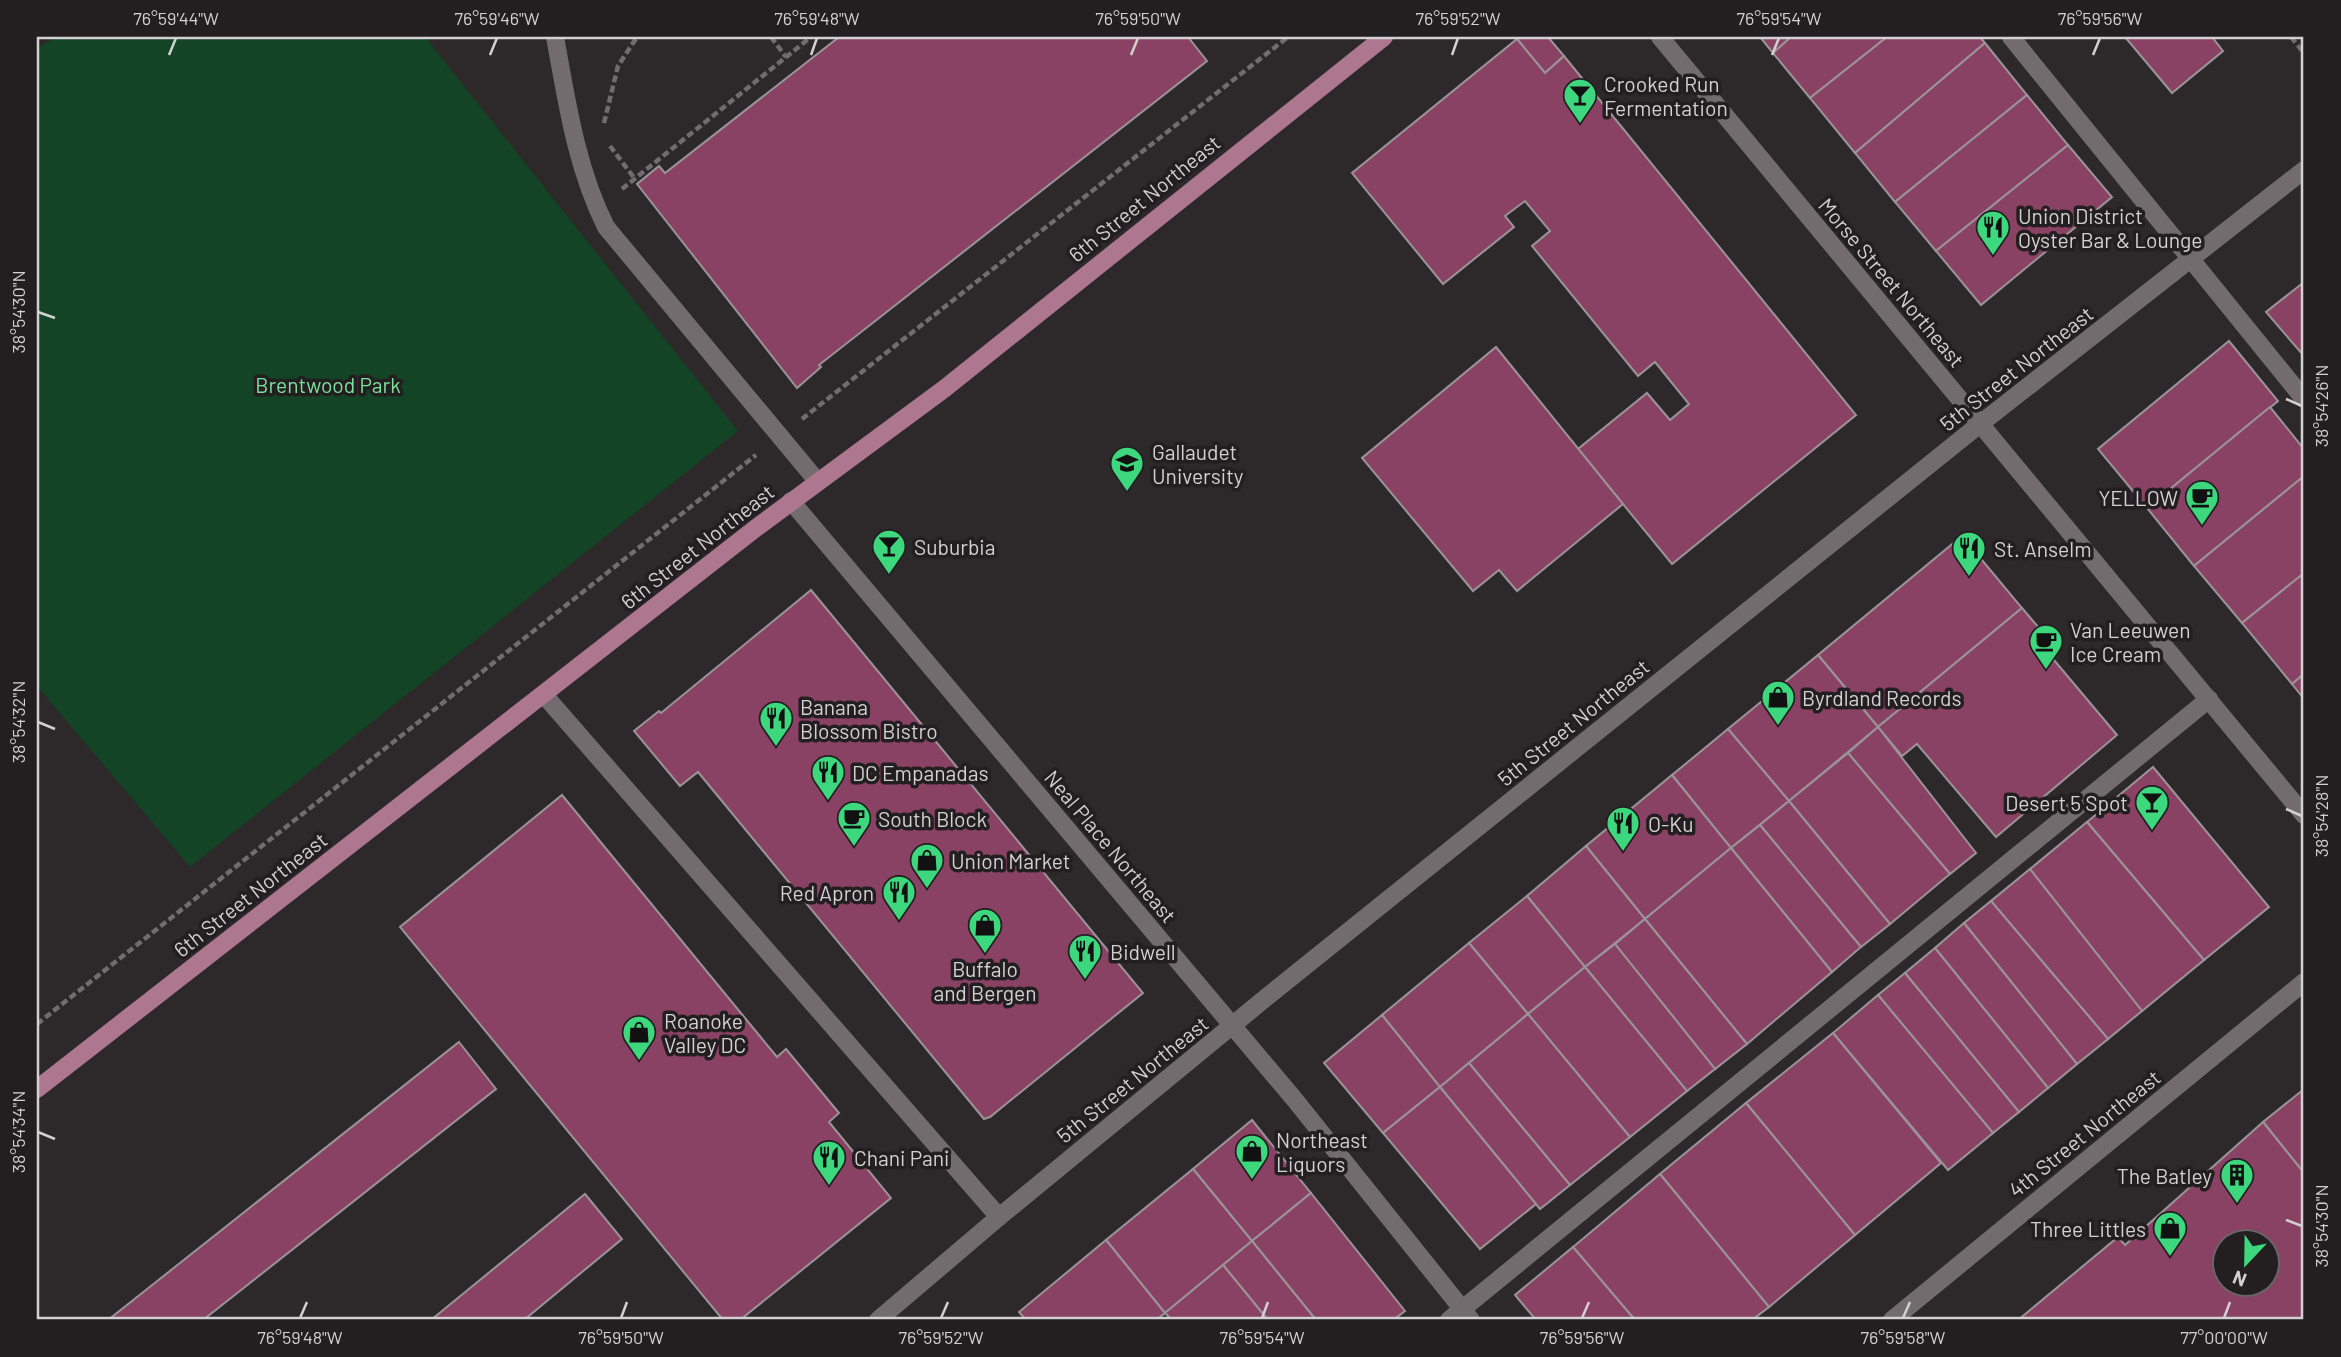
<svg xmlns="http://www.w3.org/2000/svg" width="2341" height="1357" viewBox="0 0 2341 1357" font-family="Barlow,sans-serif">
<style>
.green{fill:#124425}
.building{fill:#8a4264;stroke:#9a9496;stroke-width:2;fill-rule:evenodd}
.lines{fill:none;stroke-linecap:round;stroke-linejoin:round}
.path{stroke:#716d6e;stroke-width:4.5;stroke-dasharray:7 3.5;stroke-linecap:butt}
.lane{stroke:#726c6f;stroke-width:18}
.street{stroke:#726c6f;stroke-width:18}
.primary{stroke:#ac778f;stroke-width:18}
.ticks{fill:none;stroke:#d3d0d1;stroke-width:2.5}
.labels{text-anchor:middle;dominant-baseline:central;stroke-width:7;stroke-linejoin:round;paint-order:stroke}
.poi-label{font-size:21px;fill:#d3d0d1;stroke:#231e20;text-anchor:start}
.street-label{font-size:21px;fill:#d3d0d1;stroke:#231e20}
.park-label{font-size:21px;fill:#7be29d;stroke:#231e20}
.neatline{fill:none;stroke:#d3d0d1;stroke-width:2.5}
.ticks-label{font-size:18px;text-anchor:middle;fill:#d3d0d1}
</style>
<rect width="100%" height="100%" fill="#2d282a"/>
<path class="green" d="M54 37H425L738 431 190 867 37 686V49Z"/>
<g class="building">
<path d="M839 37H1188L1207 61 819 365 821 367 797 388 637 184 659 166 665 173Z"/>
<path d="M1520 37H1548L1564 56 1545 73 1517 39Z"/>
<path d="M1760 37H1791L1773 53Z"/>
<path d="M1791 37H1887L1810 98 1773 53Z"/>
<path d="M1887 37H1980L1985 43 1855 153 1810 98Z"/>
<path d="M2125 37H2212L2223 51 2172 93Z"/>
<path d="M1517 39 1545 73 1564 56 1856 415 1672 564 1578 449 1647 393 1670 420 1689 404 1655 362 1638 376 1532 246 1550 231 1525 201 1505 216 1514 227 1443 284 1352 173Z"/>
<path d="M1985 43 2027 95 1895 202 1855 153Z"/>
<path d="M2027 95 2068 145 1936 251 1895 202Z"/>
<path d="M2068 145 2112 197 1981 305 1936 251Z"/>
<path d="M2304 282V356L2266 312Z"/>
<path d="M2229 341 2278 401 2147 508 2098 449Z"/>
<path d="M1496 347 1623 504 1517 591 1499 570 1473 591 1362 458Z"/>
<path d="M2270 407 2304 449V476L2194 566 2147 508Z"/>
<path d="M2304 476V573L2242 623 2194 566Z"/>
<path d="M1962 536 2022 608 1878 727 1818 655Z"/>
<path d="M2304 573V674L2292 684 2242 623Z"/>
<path d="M811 590 1143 993 990 1117 984 1119 698 772 680 786 634 731 659 711 661 713Z"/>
<path d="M2022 608 2045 635 2038 641 2117 735 1996 837 1917 744 1902 756 1878 727Z"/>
<path d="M1818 655 1878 727 1789 801 1728 729Z"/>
<path d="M2304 674V699L2292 684Z"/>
<path d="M1878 727 1976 853 1950 874 1848 753Z"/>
<path d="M1728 729 1789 801 1731 848 1672 775Z"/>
<path d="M1848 753 1950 874 1890 924 1789 801Z"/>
<path d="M2153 767 2269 907 2204 960 2087 822Z"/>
<path d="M1672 775 1731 848 1645 919 1586 846Z"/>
<path d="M562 795 777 1057 786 1049 839 1113 829 1122 891 1198 740 1320H723L400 927Z"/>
<path d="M1789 801 1890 924 1861 947 1760 825Z"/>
<path d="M2087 822 2204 960 2142 1011 2030 869Z"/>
<path d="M1760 825 1861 947 1832 972 1731 848Z"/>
<path d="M1586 846 1645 919 1585 967 1527 896Z"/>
<path d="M1731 848 1832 972 1747 1044 1645 919Z"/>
<path d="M2030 869 2142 1011 2108 1039 1991 901Z"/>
<path d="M1527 896 1585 967 1528 1014 1469 943Z"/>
<path d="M1991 901 2108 1039 2077 1064 1964 923Z"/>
<path d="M1645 919 1747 1044 1715 1069 1615 944Z"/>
<path d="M1964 923 2077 1064 2048 1088 1935 948Z"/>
<path d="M1469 943 1528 1014 1440 1087 1382 1015Z"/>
<path d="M1615 944 1715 1069 1687 1091 1585 967Z"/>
<path d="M1935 948 2048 1088 2019 1112 1905 973Z"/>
<path d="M1585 967 1687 1091 1630 1137 1528 1014Z"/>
<path d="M1905 973 2019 1112 1993 1133 1878 995Z"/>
<path d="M1878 995 1993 1133 1948 1170 1833 1033Z"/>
<path d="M1528 1014 1630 1137 1570 1185 1469 1063Z"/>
<path d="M1382 1015 1440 1087 1383 1133 1324 1063Z"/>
<path d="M1833 1033 1941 1163 1855 1235 1746 1103Z"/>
<path d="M459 1042 496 1089 203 1320H108Z"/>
<path d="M1469 1063 1570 1185 1540 1209 1440 1087Z"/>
<path d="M1440 1087 1536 1204 1480 1249 1383 1133Z"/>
<path d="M2304 1089V1173L2263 1122Z"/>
<path d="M1746 1103 1855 1235 1769 1307 1660 1174Z"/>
<path d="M1252 1120 1311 1193 1252 1241 1193 1169Z"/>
<path d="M2263 1122 2304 1173V1320H2018L2118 1237 2125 1245ZM2226 1242H2268V1284H2226Z"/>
<path d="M1193 1169 1252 1241 1165 1313 1106 1240Z"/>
<path d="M1660 1174 1769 1307 1752 1320H1635L1573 1247Z"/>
<path d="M1311 1193 1405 1311 1393 1320H1316L1252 1241Z"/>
<path d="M585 1194 622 1239 524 1320H431Z"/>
<path d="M1106 1240 1165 1313 1156 1320H1026L1019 1312Z"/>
<path d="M1252 1241 1316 1320H1268L1223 1265Z"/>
<path d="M1573 1247 1635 1320H1536L1515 1295Z"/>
<path d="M1223 1265 1268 1320H1172L1165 1313Z"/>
</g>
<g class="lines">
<g class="path">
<path d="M771 37 786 57"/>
<path d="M2291 37 2304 53"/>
<path d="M604 123 618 66 637 37"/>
<path d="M610 146 635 179"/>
<path d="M622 189 811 37"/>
<path d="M802 419 1288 37"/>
<path d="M37 1024 756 455"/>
</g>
<g class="lane">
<path d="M555 37C567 102 576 167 606 227L818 482"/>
<path d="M2011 37 2304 399"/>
<path d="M545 696 999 1217"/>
<path d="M1449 1320 2209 699"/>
</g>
<g class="street">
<path d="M1660 37 2304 815"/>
<path d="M791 501 1295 1100 1471 1320"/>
<path d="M878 1320 999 1217 1268 996 1980 424 2304 170"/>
<path d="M1892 1320 2304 982"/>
</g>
<path class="primary" d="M37 1089 756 528 944 389 1384 37"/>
</g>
<path class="ticks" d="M169 55 176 38M490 55 497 38M811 55 817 38M1131 55 1138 38M1452 55 1458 38M1772 55 1779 38M2093 55 2100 38M38 312 55 318M2286 399 2302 406M38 722 55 729M2286 809 2302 816M38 1132 55 1139M2286 1220 2302 1226M300 1318 307 1302M621 1318 627 1302M941 1318 948 1302M1262 1318 1268 1302M1582 1318 1589 1302M1903 1318 1910 1302M2224 1318 2230 1302"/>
<defs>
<symbol id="bar-pin" viewBox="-11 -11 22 30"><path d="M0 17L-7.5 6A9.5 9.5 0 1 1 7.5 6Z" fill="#3dd77e" stroke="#231e20"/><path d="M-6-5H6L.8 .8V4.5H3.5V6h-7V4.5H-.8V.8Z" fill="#111"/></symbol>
<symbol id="restaurant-pin" viewBox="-11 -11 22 30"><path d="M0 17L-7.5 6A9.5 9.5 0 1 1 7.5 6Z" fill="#3dd77e" stroke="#231e20"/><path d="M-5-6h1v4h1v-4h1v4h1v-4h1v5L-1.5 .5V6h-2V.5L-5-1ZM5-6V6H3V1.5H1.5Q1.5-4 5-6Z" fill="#111"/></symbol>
<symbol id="university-pin" viewBox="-11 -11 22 30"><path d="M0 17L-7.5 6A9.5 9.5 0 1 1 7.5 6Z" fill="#3dd77e" stroke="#231e20"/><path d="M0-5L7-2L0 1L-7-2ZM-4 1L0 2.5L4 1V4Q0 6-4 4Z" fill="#111"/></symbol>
<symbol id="cafe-pin" viewBox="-11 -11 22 30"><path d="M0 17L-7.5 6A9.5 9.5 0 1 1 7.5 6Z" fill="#3dd77e" stroke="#231e20"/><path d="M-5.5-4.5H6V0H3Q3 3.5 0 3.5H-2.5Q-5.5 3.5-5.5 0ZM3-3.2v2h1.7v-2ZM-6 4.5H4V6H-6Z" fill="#111"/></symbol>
<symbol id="shop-pin" viewBox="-11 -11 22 30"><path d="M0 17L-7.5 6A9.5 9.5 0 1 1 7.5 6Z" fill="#3dd77e" stroke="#231e20"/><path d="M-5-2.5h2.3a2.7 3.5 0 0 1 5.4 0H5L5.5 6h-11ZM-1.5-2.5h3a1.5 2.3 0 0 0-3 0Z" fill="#111"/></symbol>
<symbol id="building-pin" viewBox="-11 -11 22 30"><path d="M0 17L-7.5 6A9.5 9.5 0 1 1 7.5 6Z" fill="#3dd77e" stroke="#231e20"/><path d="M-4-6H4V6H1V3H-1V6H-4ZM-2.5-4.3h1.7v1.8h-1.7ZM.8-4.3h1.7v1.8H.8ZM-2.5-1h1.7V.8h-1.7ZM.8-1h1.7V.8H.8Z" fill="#111"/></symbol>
</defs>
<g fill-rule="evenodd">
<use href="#bar-pin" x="1561" y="76" width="38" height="52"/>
<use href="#restaurant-pin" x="1974" y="208" width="38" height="52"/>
<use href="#university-pin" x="1108" y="444" width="38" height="52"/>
<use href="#cafe-pin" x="2183" y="478" width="38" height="52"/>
<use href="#bar-pin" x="870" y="527" width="38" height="52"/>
<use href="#restaurant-pin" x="1950" y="529" width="38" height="52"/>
<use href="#cafe-pin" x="2027" y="622" width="38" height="52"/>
<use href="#shop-pin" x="1759" y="678" width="38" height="52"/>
<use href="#restaurant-pin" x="757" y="699" width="38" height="52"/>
<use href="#restaurant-pin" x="809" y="753" width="38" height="52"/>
<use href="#bar-pin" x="2133" y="783" width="38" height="52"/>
<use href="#cafe-pin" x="835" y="799" width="38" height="52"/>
<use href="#restaurant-pin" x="1604" y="804" width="38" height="52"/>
<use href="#shop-pin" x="908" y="841" width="38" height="52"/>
<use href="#restaurant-pin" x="880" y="873" width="38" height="52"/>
<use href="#shop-pin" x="966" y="906" width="38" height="52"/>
<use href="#restaurant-pin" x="1066" y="932" width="38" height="52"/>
<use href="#shop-pin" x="620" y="1013" width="38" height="52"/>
<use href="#shop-pin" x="1233" y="1132" width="38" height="52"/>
<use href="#restaurant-pin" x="810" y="1138" width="38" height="52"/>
<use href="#building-pin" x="2218" y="1156" width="38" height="52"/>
<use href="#shop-pin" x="2151" y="1209" width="38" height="52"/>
</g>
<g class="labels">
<g class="poi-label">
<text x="1604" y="83">Crooked Run<tspan x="1604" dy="24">Fermentation</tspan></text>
<text x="2018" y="215">Union District<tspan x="2018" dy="24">Oyster Bar &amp; Lounge</tspan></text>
<text x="1152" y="451">Gallaudet<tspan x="1152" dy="24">University</tspan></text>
<text x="2178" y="497" text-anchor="end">YELLOW</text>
<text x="914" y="546">Suburbia</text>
<text x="1994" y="548">St. Anselm</text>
<text x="2070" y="629">Van Leeuwen<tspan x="2070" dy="24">Ice Cream</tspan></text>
<text x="1802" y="697">Byrdland Records</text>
<text x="800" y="706">Banana<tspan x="800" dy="24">Blossom Bistro</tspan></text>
<text x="852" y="772">DC Empanadas</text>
<text x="2128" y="802" text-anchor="end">Desert 5 Spot</text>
<text x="878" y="818">South Block</text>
<text x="1648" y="823">O-Ku</text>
<text x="951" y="860">Union Market</text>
<text x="874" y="892" text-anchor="end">Red Apron</text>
<text x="1110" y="951">Bidwell</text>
<text x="985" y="968" text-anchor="middle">Buffalo<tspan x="985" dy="24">and Bergen</tspan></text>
<text x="664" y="1020">Roanoke<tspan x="664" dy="24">Valley DC</tspan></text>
<text x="1276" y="1139">Northeast<tspan x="1276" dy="24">Liquors</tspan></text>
<text x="854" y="1157">Chani Pani</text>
<text x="2212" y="1175" text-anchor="end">The Batley</text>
<text x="2146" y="1228" text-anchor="end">Three Littles</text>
</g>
<g class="street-label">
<text transform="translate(1144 198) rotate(-39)">6th Street Northeast</text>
<text transform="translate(1892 282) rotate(50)">Morse Street Northeast</text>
<text transform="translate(2016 368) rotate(-38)">5th Street Northeast</text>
<text transform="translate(697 546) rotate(-38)">6th Street Northeast</text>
<text transform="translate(1573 722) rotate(-39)">5th Street Northeast</text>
<text transform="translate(1111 846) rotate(50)">Neal Place Northeast</text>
<text transform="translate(250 894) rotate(-38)">6th Street Northeast</text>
<text transform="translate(1132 1079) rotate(-39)">5th Street Northeast</text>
<text transform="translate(2084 1133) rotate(-39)">4th Street Northeast</text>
</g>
<g class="park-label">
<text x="328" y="384">Brentwood Park</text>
</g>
</g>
<rect width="2341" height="1357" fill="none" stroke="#231e20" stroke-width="77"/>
<g transform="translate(2246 1263) rotate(202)"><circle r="33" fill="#231e20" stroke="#696567" stroke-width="2"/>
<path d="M0-5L12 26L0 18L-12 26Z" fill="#3dd77e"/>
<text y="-10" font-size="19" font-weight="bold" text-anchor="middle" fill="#d3d0d1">N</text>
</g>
<rect x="38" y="38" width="2264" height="1280" class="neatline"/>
<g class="ticks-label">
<text x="176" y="25">76°59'44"W</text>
<text x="497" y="25">76°59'46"W</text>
<text x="817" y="25">76°59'48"W</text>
<text x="1138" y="25">76°59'50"W</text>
<text x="1458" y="25">76°59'52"W</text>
<text x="1779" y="25">76°59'54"W</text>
<text x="2100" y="25">76°59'56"W</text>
<text transform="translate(19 312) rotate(-90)" y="6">38°54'30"N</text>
<text transform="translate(2322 406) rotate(-90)" y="6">38°54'26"N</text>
<text transform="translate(19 722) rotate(-90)" y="6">38°54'32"N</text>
<text transform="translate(2322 816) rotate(-90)" y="6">38°54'28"N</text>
<text transform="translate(19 1132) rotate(-90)" y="6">38°54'34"N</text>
<text transform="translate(2322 1226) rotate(-90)" y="6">38°54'30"N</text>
<text x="300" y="1344">76°59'48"W</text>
<text x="621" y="1344">76°59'50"W</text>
<text x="941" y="1344">76°59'52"W</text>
<text x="1262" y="1344">76°59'54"W</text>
<text x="1582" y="1344">76°59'56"W</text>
<text x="1903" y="1344">76°59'58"W</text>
<text x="2224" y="1344">77°00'00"W</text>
</g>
</svg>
